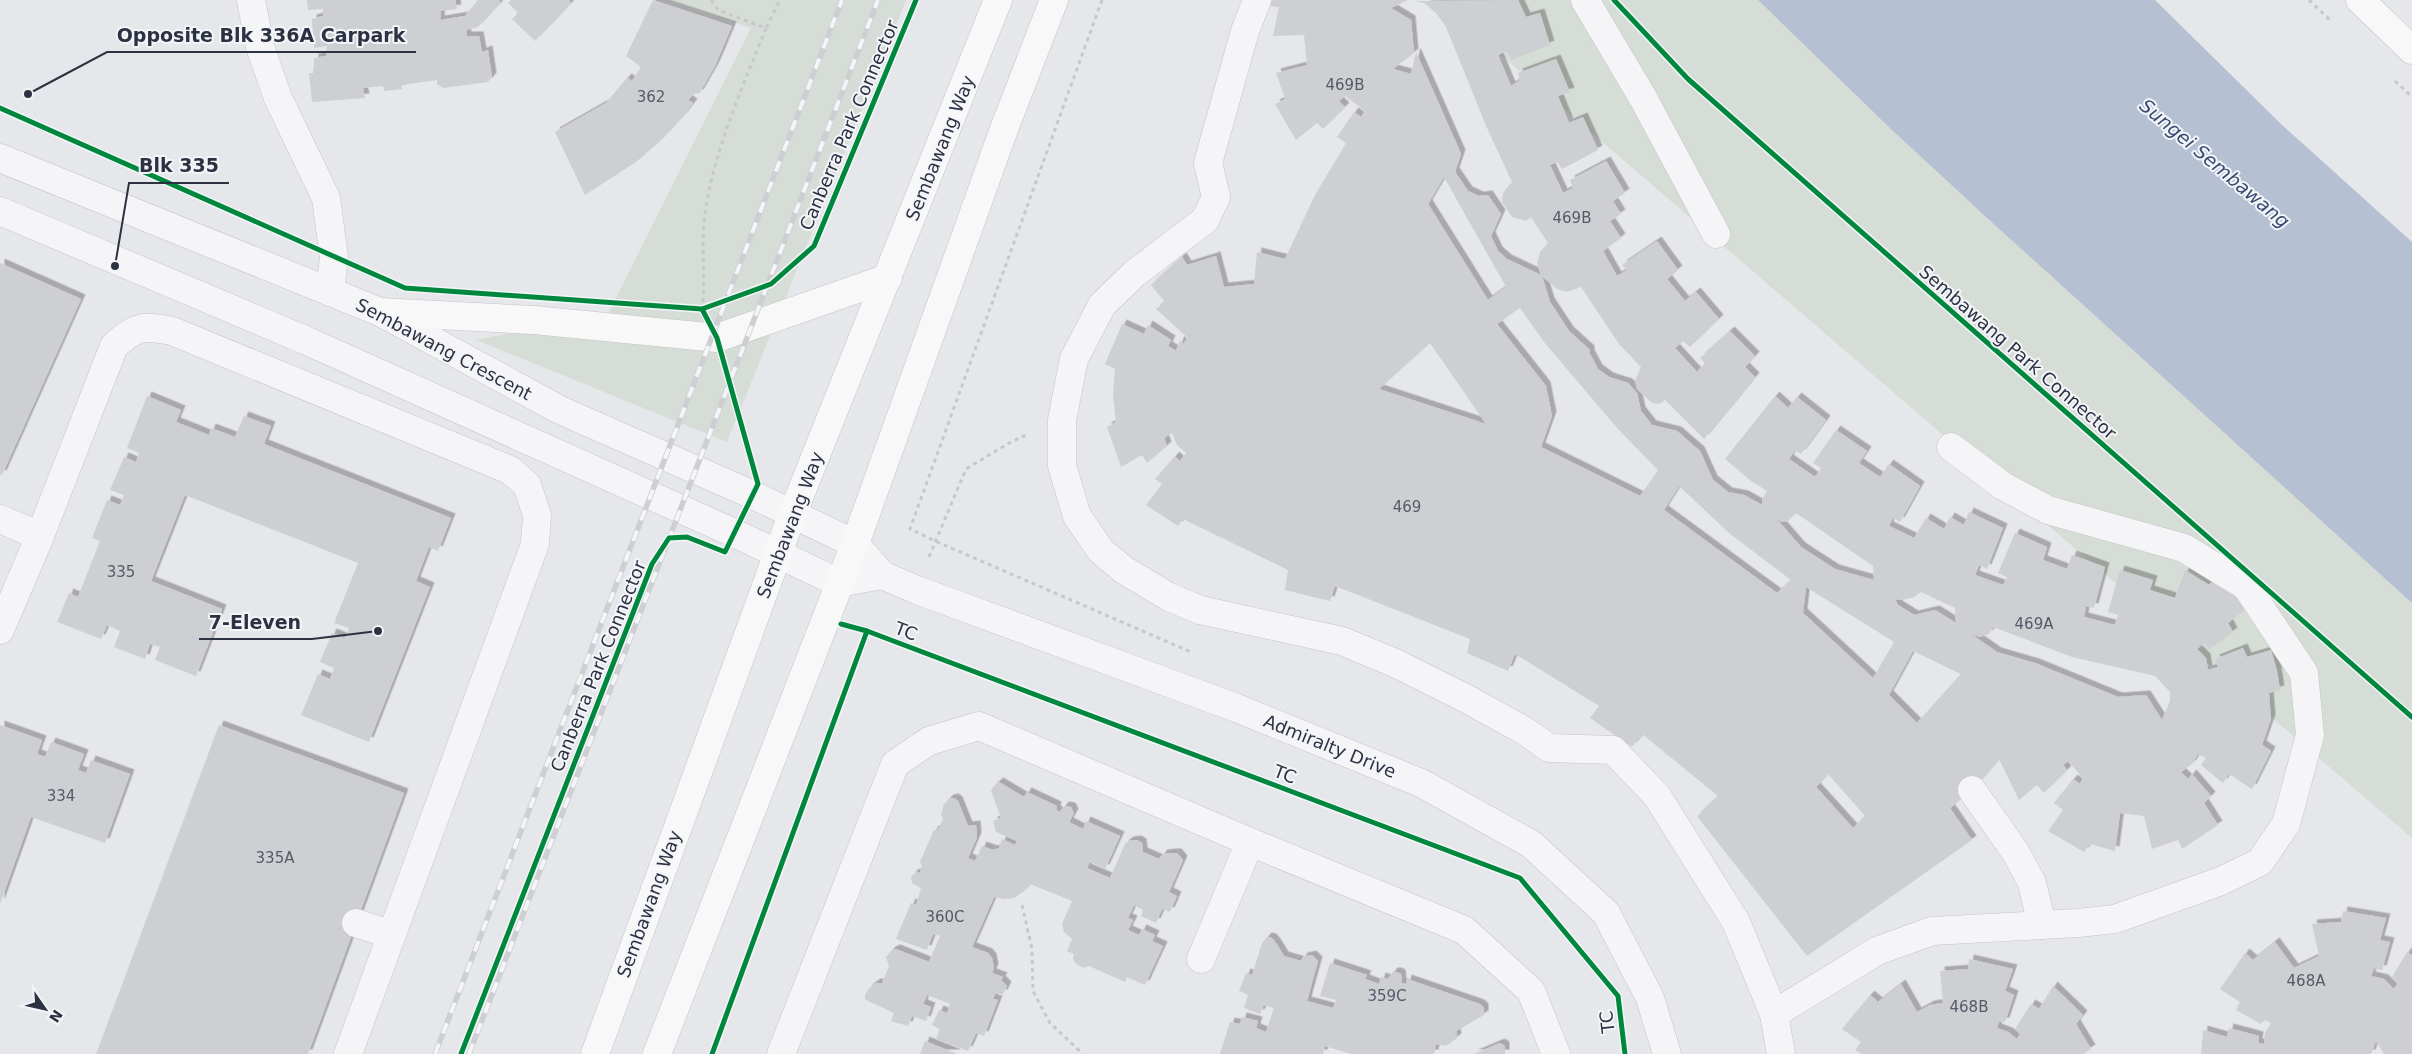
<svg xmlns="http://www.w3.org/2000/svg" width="2412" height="1054" viewBox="0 0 2412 1054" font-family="'DejaVu Sans',sans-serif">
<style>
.green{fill:#d6ddd6}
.water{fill:#b6c0d3}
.building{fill:#cecfd2;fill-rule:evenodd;filter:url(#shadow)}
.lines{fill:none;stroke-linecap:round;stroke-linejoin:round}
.minor-casing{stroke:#c4c5c8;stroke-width:29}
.major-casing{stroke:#c2c4c8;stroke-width:29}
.path{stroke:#c7c8cc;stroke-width:3;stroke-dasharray:4 4;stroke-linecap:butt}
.minor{stroke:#f5f5f7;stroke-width:28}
.major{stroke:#f8f8f8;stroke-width:28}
.rail-casing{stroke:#cecfd2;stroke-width:5.5}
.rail{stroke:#f4f5f9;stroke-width:4;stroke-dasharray:11;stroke-linecap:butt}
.cycleway-casing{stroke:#f4f5f9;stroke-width:8}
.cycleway{stroke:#00873e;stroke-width:5}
.labels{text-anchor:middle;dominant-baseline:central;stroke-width:4;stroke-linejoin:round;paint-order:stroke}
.number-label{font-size:15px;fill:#565a68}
.street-label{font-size:18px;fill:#2d3243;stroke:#f4f5f9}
.water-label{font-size:19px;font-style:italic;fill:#394b75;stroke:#f4f5f9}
.leader{fill:none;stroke:#2d3243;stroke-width:2}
.callout-dot{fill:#2d3243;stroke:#f4f5f9;stroke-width:2}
.callout-label{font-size:19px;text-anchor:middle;font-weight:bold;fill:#2d3243;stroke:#f4f5f9;stroke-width:4;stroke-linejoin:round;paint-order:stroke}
</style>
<defs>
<filter id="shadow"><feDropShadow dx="4.5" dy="-4.5" stdDeviation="0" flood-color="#0004"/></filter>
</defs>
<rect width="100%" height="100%" fill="#e6e7ea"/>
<g class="green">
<path d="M672 0H906L727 442 476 340 608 314 751 28Z"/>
<path d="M1437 0H1768L2412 592V838Z"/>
</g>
<path class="water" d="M1758 0H2155L2282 125 2412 242V603L1985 216 1891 129Z"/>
<g class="building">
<path d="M307 0H455L457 9 441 11 440 20 465 16 478 0H499L500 3 478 27 466 30 467 36H479L482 52 488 50 492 77 488 82 443 88 437 84V80L401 85 402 89 384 91 383 86 363 88 365 98 312 102 309 73H314V58L326 56 327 46 314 48 312 19 323 16V9L308 10Z"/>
<path d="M511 0H569L571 3 535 41 512 19 518 13 508 3Z"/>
<path d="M653 0 732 26 715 66 699 94 695 93 688 100 693 103 684 115 659 142 636 162 585 195 555 132 606 103 627 78 632 81 641 67 626 56Z"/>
<path d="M1272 0H1408L1391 8 1411 20 1414 53 1393 69 1411 74 1416 52 1461 154 1455 172 1468 191 1479 196 1488 195 1501 214 1491 236 1498 251 1507 259 1541 275 1537 263 1540 252 1548 243 1531 217 1526 221 1512 217 1502 202 1503 193 1512 182 1487 128 1446 27 1436 13 1424 3 1415 1 1518 0 1526 17 1540 13 1550 45 1511 60 1507 51 1498 55 1511 86 1520 80 1518 73 1556 59 1570 92 1558 96 1569 123 1583 117 1598 150 1562 169 1557 162 1550 165 1563 193 1573 188 1570 180 1606 161 1625 193 1613 201 1621 214 1610 221 1621 238 1603 251 1617 276 1627 270 1622 265 1657 241 1678 270 1667 279 1685 301 1696 292 1719 319 1690 347 1683 341 1675 348 1697 372 1705 363 1700 358 1730 331 1755 356 1745 367 1755 377 1704 439 1665 400 1659 404 1652 403 1637 389 1635 381 1641 367 1619 344 1581 287 1567 292 1557 289 1542 276 1550 302 1569 331 1590 350V354L1598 369 1609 377 1628 383 1637 393 1641 411 1652 425 1677 431 1686 439 1700 451 1713 480 1728 492 1744 495 1762 505V499L1767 491 1751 481 1725 459 1775 396 1788 408 1797 397 1826 420 1801 454 1795 450 1789 459 1815 477 1821 468 1813 463 1836 430 1867 451 1859 463 1880 477 1889 464 1920 486 1900 522 1893 518 1889 526 1914 538 1926 518 1944 529 1950 517 1964 525 1969 512 2003 528 1987 569 1979 565 1975 575 2003 585 2007 577 1998 573 2015 533 2047 547 2043 560 2067 569 2072 555 2105 567 2094 608 2086 606 2084 617 2115 625 2118 615 2108 612 2120 570 2153 580 2150 590 2175 598 2185 570 2209 585 2216 577 2248 607 2228 623 2233 632 2209 649 2204 643 2197 649 2206 658 2208 670 2218 667 2215 659 2243 648 2247 657 2271 650 2277 671 2280 690 2269 693 2271 719 2262 745 2271 751 2252 789 2229 774 2223 783 2201 765 2206 758 2198 754 2192 764 2181 772 2188 779 2192 774 2211 796 2204 803 2218 825 2182 849 2178 840 2152 849 2144 816 2120 813 2115 851 2090 844 2084 852 2048 831 2063 810 2054 803 2073 779 2080 784 2083 778 2068 761 2063 765 2067 770 2044 793 2037 785 2019 800 1999 759 1972 790 1950 808 1972 840 1807 956 1697 816 1718 796 1642 734 1632 747 1590 718 1599 706 1515 654 1508 671 1467 653 1470 639 1335 586 1330 601 1285 590 1288 570 1183 519 1178 526 1146 505 1162 484 1155 479 1175 456 1180 461 1186 453 1177 445 1172 433 1164 438 1167 446 1147 463 1142 455 1121 467 1107 427 1116 422 1113 395 1115 369 1105 364 1122 324 1144 334 1148 325 1171 340 1168 346 1176 351 1180 340 1183 344 1188 338 1156 309 1165 302 1151 285 1182 257 1187 265 1216 256 1224 287 1254 284 1257 252 1285 259 1315 195 1346 143 1337 137 1354 112 1361 117 1365 111 1345 96 1339 101 1345 107 1323 129 1317 123 1296 140 1275 104 1285 99 1276 73 1307 65 1304 35 1273 36 1279 7 1270 6ZM1444 177 1506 287 1488 300 1428 204ZM1520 308 1544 342 1618 429 1658 470 1640 496 1541 447 1552 416 1546 386 1497 324ZM1430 343 1486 424 1379 389ZM1679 486 1729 533 1791 580 1777 593 1664 510ZM1796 513 1873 566 1874 580 1835 569 1801 547 1775 517 1782 522 1788 521ZM1806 587 1894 642 1873 678 1803 613ZM1921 592 1955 608 1956 623 1935 610 1914 615 1898 605 1895 599 1903 600 1914 597ZM1993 627 2072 657 2155 676 2170 692V701L2162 720 2146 695 2118 697 2035 663 1997 652 1971 634 1980 637 1989 634ZM1913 651 1961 674 1917 723 1889 695ZM1828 774 1865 816 1853 828 1816 787Z"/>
<path d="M0 263 81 299 2 475 0 474Z"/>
<path d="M147 396 181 410 176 422 209 435 211 428 235 437 244 416 271 426 264 444 451 518 438 551 429 547 416 581 430 587 369 742 301 715 318 674 330 679 334 668 320 662 332 633 345 638 349 628 334 623 358 563 185 495 151 581 222 609 196 676 155 660 160 647 150 644 145 659 114 647 120 631 107 625 101 639 57 622 69 593 78 597 100 541 92 538 107 500 120 505 124 495 110 490 124 457 136 462 139 453 127 448Z"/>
<path d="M0 725 42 740 37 754 45 757 51 742 84 754 78 770 86 773 91 760 130 774 105 843 31 817 0 904Z"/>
<path d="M219 725 404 793 308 1054H96Z"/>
<path d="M999 782 1024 797 1027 792 1057 806 1056 810 1060 812 1064 806 1071 807 1074 813 1069 822 1083 829 1086 821 1120 836 1105 869 1090 862 1087 868 1110 878 1125 844 1129 841 1137 840 1142 843 1143 852 1159 859 1163 854 1171 853H1177L1183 860 1169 892 1177 896 1170 912 1162 909 1156 923 1141 916 1143 910 1134 905 1128 918 1133 920 1128 930 1139 935 1142 929 1155 935 1152 941 1163 946 1145 985 1127 977 1125 982 1089 966 1084 968 1076 964 1073 959 1074 954 1067 951 1072 939 1064 932 1062 924 1072 901 1030 884 1023 892 1014 898 1004 899 994 897 972 947 988 953 992 958 994 968 992 973 1003 977 1001 980 1007 986 1003 994H995L993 999 998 1000 984 1036 976 1033 968 1051 936 1039 940 1029 932 1025 939 1010 947 1013 950 1004 927 995 923 1004 931 1007 926 1021 912 1016 908 1026 891 1021 894 1013 870 1002 865 999V995L869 988 876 983H882L889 966 886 957 891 951 896 949 929 962 940 936 933 934 927 950 896 939 911 903 916 905 921 888 913 884 911 879 913 874 920 872 922 866 920 862 934 830H938L943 819 941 815 944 804 949 799 954 798 958 801 968 826 976 825 977 837 968 858 975 861 982 846 993 850 999 848 1002 839 1015 845 1017 841 996 832 993 821 1001 818 991 791 993 787Z"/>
<path d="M2343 911 2386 918 2380 940 2390 942 2382 970 2374 968 2371 976 2384 979 2394 989 2398 983 2392 977 2407 952 2412 955V1054H2384L2376 1041 2371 1054H2201L2203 1030 2227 1037 2229 1028 2259 1036 2258 1043 2264 1044 2265 1033 2271 1023 2265 1020 2261 1024 2236 1010 2240 1002 2220 989 2245 953 2253 960 2275 942 2294 968 2319 956 2312 924 2341 922Z"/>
<path d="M1267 937 1272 938 1276 943 1284 956 1301 961 1303 957 1312 955 1318 961 1307 1001 1333 1008 1336 1000 1320 996 1330 963 1367 975 1365 979 1379 984 1381 977 1388 979 1393 972H1397L1401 974 1402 983 1406 984 1407 979 1480 1004 1484 1008V1015L1456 1031 1457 1038 1446 1046 1436 1044 1434 1054H1351L1325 1046 1323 1054H1220L1230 1022 1240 1024 1242 1017 1258 1021 1256 1028 1266 1032 1274 1008 1264 1005 1260 1014 1244 1008 1248 995 1239 991 1246 973 1252 975 1262 943Z"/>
<path d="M1969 959 2013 969 2005 991 2014 995 2005 1022H1999L1997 1028 2008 1032 2017 1039 2020 1034 2015 1029 2031 1004 2039 1009 2053 986 2083 1015 2076 1024 2091 1049 2083 1054H1862L1855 1050 1861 1042 1842 1029 1870 995 1878 1002 1901 984 1917 1012 1930 1005 1943 1003 1940 971 1968 969Z"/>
<path d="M925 1041 957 1054H920Z"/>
<path d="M1500 1043 1505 1046V1054H1474Z"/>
</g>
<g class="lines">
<defs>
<g id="minor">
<path d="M251 0 260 47 278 98 326 198 334 257 330 292"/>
<path d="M1257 0 1245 31 1208 163 1216 197 1205 220 1134 274 1102 305 1074 359 1062 420V466L1077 516 1101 551 1124 570 1169 597 1200 610 1342 641 1395 663 1465 698 1525 731 1549 748 1613 750 1657 796 1736 922 1774 1014 1781 1054"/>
<path d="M1585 0 1643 98 1716 234"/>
<path d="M0 158 380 312 560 410 753 495 855 544 882 575 917 590 1234 707 1421 783 1531 844 1606 913 1650 998 1667 1054"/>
<path d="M0 211 305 340 734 533 839 583 882 575"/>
<path d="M0 519 40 536"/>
<path d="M0 630 40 536 114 346C137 326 141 325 172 331L510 470 527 485 537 515 535 544 348 1054"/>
<path d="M1972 790 2016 853 2032 883 2042 925"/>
<path d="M356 923 392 935"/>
<path d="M1201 959 1250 842"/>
<path d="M1774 1014 1877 951 1932 931 2078 923 2115 919 2221 881 2260 862 2286 824 2310 735 2304 673 2246 586 2184 548 2048 510 2003 486 1951 447"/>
<path d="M781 1054 895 764 929 741 979 726 1250 842 1464 930 1531 991 1556 1054"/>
</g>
<g id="major">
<path d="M2360 0 2412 50"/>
<path d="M380 312 534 320 717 338 888 278"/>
<path d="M595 1054 792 515 998 0"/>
<path d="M657 1054 855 544 1004 129 1054 0"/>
</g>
</defs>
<use href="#minor" class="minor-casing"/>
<use href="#major" class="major-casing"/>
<g class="path">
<path d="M711 0 718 10 766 28 780 0"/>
<path d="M1102 0 910 529 935 541 1191 652"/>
<path d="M2309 0 2330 20"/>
<path d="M2395 81 2412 97"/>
<path d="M703 302C705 272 701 243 705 214 714 149 742 89 766 28"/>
<path d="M929 557 966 469 1009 443 1028 434"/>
<path d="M1022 905 1032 949 1033 991 1050 1023 1083 1054"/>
</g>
<use href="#minor" class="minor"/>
<use href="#major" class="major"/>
<defs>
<g id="rail">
<path d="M435 1054 842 0"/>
<path d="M469 1054 878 0"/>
</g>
</defs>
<use href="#rail" class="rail-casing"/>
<use href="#rail" class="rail"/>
<defs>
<g id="cycleway">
<path d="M1614 0 1688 79 2412 717"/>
<path d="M0 108 405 288 702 309"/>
<path d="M841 624 867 631 1520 878 1618 996 1625 1054"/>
<path d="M461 1054 652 564 669 538 687 537 725 552 758 484 717 338 702 309 771 284 814 246 916 0"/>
<path d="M712 1054 867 631"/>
</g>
</defs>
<use href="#cycleway" class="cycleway-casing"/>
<use href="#cycleway" class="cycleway"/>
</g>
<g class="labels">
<g class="number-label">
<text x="1345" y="85">469B</text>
<text x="651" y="97">362</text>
<text x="1572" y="218">469B</text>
<text x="1407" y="507">469</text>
<text x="121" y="572">335</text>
<text x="2034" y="624">469A</text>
<text x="61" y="796">334</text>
<text x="275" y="858">335A</text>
<text x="945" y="917">360C</text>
<text x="2306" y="981">468A</text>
<text x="1387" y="996">359C</text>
<text x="1969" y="1007">468B</text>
</g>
<g class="street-label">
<text transform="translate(849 125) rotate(-67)">Canberra Park Connector</text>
<text transform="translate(940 148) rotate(-68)">Sembawang Way</text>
<text transform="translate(444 349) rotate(28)">Sembawang Crescent</text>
<text transform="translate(2018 352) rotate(41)">Sembawang Park Connector</text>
<text transform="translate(790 525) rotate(-69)">Sembawang Way</text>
<text transform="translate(906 631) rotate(21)">TC</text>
<text transform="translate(598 666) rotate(-68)">Canberra Park Connector</text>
<text transform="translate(1330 746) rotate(22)">Admiralty Drive</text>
<text transform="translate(1285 774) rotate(21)">TC</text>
<text transform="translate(649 904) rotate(-70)">Sembawang Way</text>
<text transform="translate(1607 1022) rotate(-97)">TC</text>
</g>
<g class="water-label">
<text transform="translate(2215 163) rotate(40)">Sungei Sembawang</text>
</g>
</g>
<path class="leader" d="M28 94L107 52H416M115 266L129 183H229M378 631L312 639H199"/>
<g class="callout-dot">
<circle cx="28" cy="94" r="5"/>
<circle cx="115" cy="266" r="5"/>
<circle cx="378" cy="631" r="5"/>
</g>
<g class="callout-label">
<text x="261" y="42">Opposite Blk 336A Carpark</text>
<text x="179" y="172">Blk 335</text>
<text x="255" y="629">7-Eleven</text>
</g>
<g transform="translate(45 1009) rotate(124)" stroke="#f4f5f9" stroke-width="4" paint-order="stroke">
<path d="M0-4L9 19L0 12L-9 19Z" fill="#2d3243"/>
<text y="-8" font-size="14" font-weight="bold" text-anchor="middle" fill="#2d3243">N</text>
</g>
</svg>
